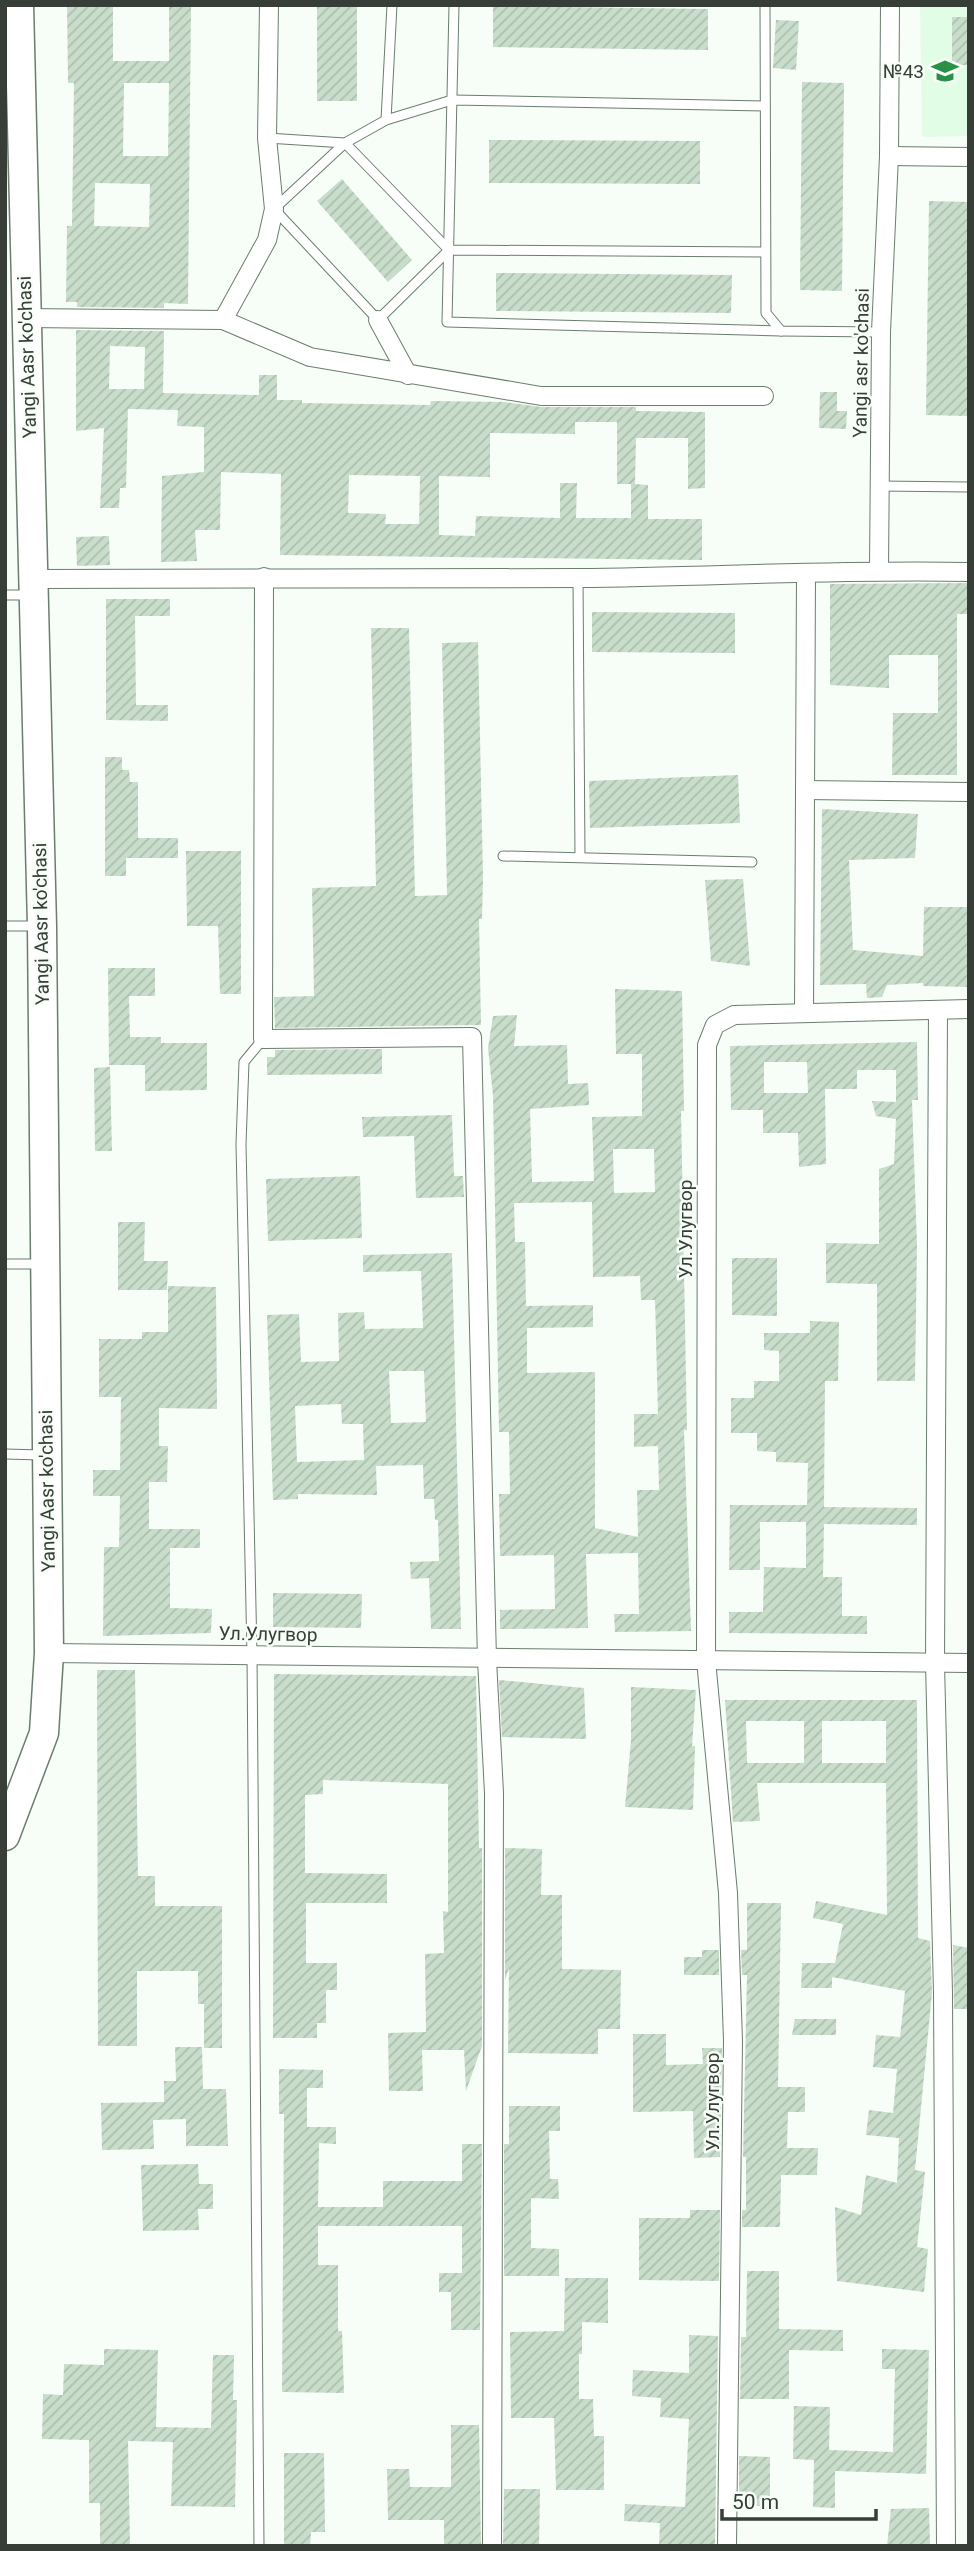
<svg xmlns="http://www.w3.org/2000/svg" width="974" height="2551" viewBox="0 0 974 2551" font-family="Roboto,sans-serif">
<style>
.built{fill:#e2fde5}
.building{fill:url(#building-hatch);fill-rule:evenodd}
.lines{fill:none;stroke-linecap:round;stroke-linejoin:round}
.service-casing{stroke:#6b7d6d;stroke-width:11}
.minor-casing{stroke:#6b7d6d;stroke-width:20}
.primary-casing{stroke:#6b7d6d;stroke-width:31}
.service{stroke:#fff;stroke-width:9}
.minor{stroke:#fff;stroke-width:18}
.primary{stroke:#fff;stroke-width:28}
.labels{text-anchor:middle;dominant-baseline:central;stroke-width:5;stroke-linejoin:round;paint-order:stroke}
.poi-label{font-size:19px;fill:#363e37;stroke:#f6fef7;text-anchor:end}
.street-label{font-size:19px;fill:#363e37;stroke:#f6fef7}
</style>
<defs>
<pattern id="building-hatch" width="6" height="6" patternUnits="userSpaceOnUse" patternTransform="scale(1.75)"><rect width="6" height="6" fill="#c9ddcb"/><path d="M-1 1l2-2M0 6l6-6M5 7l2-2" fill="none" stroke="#adbfaf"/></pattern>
</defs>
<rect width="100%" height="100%" fill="#f6fef7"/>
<path class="built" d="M920 5H969V136L922 137Z"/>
<g class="building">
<path d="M67 5H113V61H169V5H191L188 304 164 303V308L77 307V302H66L67 226H72L74 83H68ZM124 83H169L168 156H123ZM95 183 150 184 149 227 94 226Z"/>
<rect x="317" y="5" width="40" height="96"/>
<path d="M493 6 708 9V50L493 47Z"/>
<rect x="952" y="17" width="17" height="48"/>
<path d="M776 20 799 21 796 70 773 68Z"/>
<path d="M802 82 844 83 842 291 800 290Z"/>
<path d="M489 140 700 141V184L489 183Z"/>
<path d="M342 179 412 260 388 282 317 201Z"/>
<path d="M929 201 969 202 967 416 926 415Z"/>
<path d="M496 273 732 275 731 313 496 311Z"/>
<path d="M76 330 164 331 163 393 259 395V375H277V400H302V403L430 405 431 401 505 402 541 407H636V411L705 412V488L688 489V438H636L635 484 648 485V519H702V560L280 555 281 474 221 472 220 530H195L197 561 161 562 162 476 204 472V427L177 426 178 410 128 409 126 488H120L119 508H100L104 428 76 431ZM110 346 145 347 144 389H109ZM575 422H617V484H631V518H576L577 483H560V518L476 516 475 536 439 535V476L490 477V433L575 434ZM349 475 420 476 419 524H385L386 514 348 513Z"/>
<path d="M820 392H837V411H847L846 429 819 428Z"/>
<path d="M109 536 110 565 77 566 76 537Z"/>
<path d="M969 583V614H957V775H892L893 713H938V655H889V688L830 685V584Z"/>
<path d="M106 599H170V616H135L136 705H168V721L106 720Z"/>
<path d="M592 612 735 613V653L592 652Z"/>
<path d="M371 628H409L415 896 447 895 442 643 478 642 483 878 482 919H479L481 1025 275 1028 274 997 314 996 312 888 376 886Z"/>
<path d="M105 757H122V770H129L130 782H138V838H178V858H126V876H105Z"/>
<path d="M738 775 740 823 590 828 589 781Z"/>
<path d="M822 809 918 814 915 858 849 860 853 950 923 956 924 907H969V987L923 986V983L887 985 882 997 867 998 866 984 820 985Z"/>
<path d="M186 851H241V994H220L218 926H187Z"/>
<path d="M743 879 750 966 711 961 705 880Z"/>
<path d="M108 968H155V996H129L130 1037H161V1043H207V1090L145 1091V1065H109Z"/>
<path d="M615 989 682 991 684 1111H681L687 1430H684L691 1631 615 1632 614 1614H639L638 1553 586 1554 588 1628 500 1629V1610L555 1609 554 1555 500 1556 499 1494H510L509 1432H499L493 1096 488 1048 493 1016 517 1015 514 1046 567 1045 568 1084 588 1083 589 1105 530 1109 532 1182 594 1181 592 1117 642 1116V1054H616ZM613 1149H654L655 1192 614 1193ZM592 1202 593 1277 640 1276 641 1300H655L658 1414H634V1447L658 1446 659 1490H637L638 1537 595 1528V1372L527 1373V1328L593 1327V1305L526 1306 525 1242H515L514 1203Z"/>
<path d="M917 1042 918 1100H912L917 1244 915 1381H877V1284L826 1283V1243L879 1244V1169L894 1164 896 1119 876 1116 872 1101 896 1102V1070H857V1089H825L826 1164 799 1167 798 1133H763V1110H731L730 1046ZM764 1062H807L808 1093H764Z"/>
<path d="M382 1049V1074L267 1075V1057H275V1050Z"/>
<path d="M110 1067 112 1151H95L94 1068Z"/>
<path d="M452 1115 454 1176H463L464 1197 416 1198 414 1136 363 1137 362 1117Z"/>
<path d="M360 1176 362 1238 268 1241 266 1179Z"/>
<path d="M118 1222H145L144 1261H168L167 1290H118Z"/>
<path d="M452 1253 461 1629H431L429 1578 411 1579 410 1562 439 1561 438 1520H435L434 1499H424L423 1465 376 1466 377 1495 298 1494V1499L273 1500 267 1315 299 1314 301 1362 339 1361 338 1313 364 1312 365 1329 423 1328 421 1271 363 1272V1255ZM389 1371H424L426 1422 391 1423ZM341 1404 342 1424H363L364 1460 297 1462 295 1406Z"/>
<path d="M732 1258H777V1316L732 1315Z"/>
<path d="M168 1286 216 1287 217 1409 159 1408V1446H168L167 1482H149V1529H200V1548H170V1608L212 1609 211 1633 103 1636 104 1547H119L120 1496H93V1470H120L121 1397H99V1339H142V1332H168Z"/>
<path d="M810 1321 839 1322 838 1381H825L824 1507 917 1508V1525L824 1524 823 1577H842V1616H867V1634L729 1633V1612H763L764 1567 806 1568V1522H760V1570H729L730 1505H807L808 1463 776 1462V1452L757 1451V1433H731V1398H754V1381H779V1351L764 1350V1333H810Z"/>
<path d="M273 1593 362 1594 361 1628 273 1627Z"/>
<path d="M97 1670H135L138 1876H155V1906H222V2048H204V2004H198V1971H137V2046H98Z"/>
<path d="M274 1674 476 1676 479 1848H482V2046L466 2091 464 2050H422L423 2091H389L388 2033 426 2032 425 1954 444 1953 443 1911 448 1912V1784L323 1780V1794L305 1795V1873L387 1874V1903H306V1963H337V1990H326V2023H317V2038H273Z"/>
<path d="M499 1680 584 1688 586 1739 502 1737Z"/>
<path d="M631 1687 696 1690 692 1746H695L693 1810 625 1807 631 1740Z"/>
<path d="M725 1700H917L918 1938 930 1941 932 1993 915 2170 925 2172 917 2247 928 2249 924 2292 837 2281 835 2207 861 2215 866 2175 897 2183 899 2138 866 2135 869 2110 893 2113 897 2069 873 2067 876 2035 900 2037 905 1991 832 1977V1988H801L802 1963H835L843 1924 813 1918 816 1901 887 1915 886 1783H757L760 1821 733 1822ZM746 1721H804V1763H747ZM822 1721H886V1763H822Z"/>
<path d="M505 1848 542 1849 541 1895H562V1969L621 1970 620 2029H598V2054L508 2053 509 1968 505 1980Z"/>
<path d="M747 1903H781L778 2087H805V2112H788L787 2148H818L817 2175H781L780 2227H742V2210H746V2157H743L747 1975H742L741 1950H747Z"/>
<path d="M953 1945 969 1948V2009H954Z"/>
<path d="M702 1950H719V1975H684V1957H702Z"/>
<path d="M795 2019H836V2035H792Z"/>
<path d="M633 2034H666V2065L703 2064 702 2048H722L720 2157 694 2158 693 2111 633 2112Z"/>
<path d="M175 2047H202L203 2089H226L228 2146H186V2119L153 2120 154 2149 102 2150 101 2103 164 2102V2081H176Z"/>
<path d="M279 2069 323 2070V2088H307V2127H336V2144L319 2143 318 2207H383V2181H462V2144H482L480 2330H451V2292H439V2273H462V2226H318V2265H338V2331H342L344 2393 282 2392 284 2114H279Z"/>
<path d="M509 2106H560V2131H549L550 2179H558L559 2199 531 2198V2248L559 2249V2276H504V2144H509Z"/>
<path d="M198 2164 199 2184H213V2209H198L199 2230 143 2231 141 2165Z"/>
<path d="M690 2210H720L719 2281 639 2280V2218H690Z"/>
<path d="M747 2271H779V2329L843 2330V2351L789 2350V2399H740L741 2337H746Z"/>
<path d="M565 2278H608V2323L582 2322V2354H579V2399H593L594 2436H604V2490H556L554 2418H511L510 2332 564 2331Z"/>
<path d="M689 2335 718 2336 715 2546H659L660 2523 624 2521 625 2504 685 2507 689 2419 660 2417 661 2398 632 2396 633 2370 689 2373Z"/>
<path d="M104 2349 158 2350 156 2427 211 2428 213 2355H234L233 2400H237L235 2507 171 2506 173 2442 128 2441 130 2546H100V2503H89V2440L42 2439 43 2394 63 2395 64 2364 104 2365Z"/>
<path d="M882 2349 929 2350 926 2474 835 2471V2508L813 2507 814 2460 793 2459 794 2406 830 2407 829 2450 893 2452 895 2369H882Z"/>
<path d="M451 2425H479L481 2546H444V2520H388L387 2469H409L410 2487H451Z"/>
<path d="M284 2453H324L325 2532H311L310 2546H284Z"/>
<path d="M739 2456 770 2457V2506H739Z"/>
<path d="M504 2489H540L539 2546H503Z"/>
<path d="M929 2508 930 2546H887L891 2509Z"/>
</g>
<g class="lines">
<defs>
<g id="service">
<path d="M454 5 447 322 781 331"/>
<path d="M765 5 766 313 781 331 881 332"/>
<path d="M386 120 392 5"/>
<path d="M267 138 345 143 386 120 452 100 765 106"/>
<path d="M449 250 378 320 274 209 345 143 449 250 764 252"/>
<path d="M880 486 969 487"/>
<path d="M578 578 580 857"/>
<path d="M5 595H32"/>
<path d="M503 856 752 862"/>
<path d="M5 926H40"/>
<path d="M5 1264H42"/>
<path d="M5 1454 42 1455"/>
<path d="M259 2546 252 1654 241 1144 244 1062 263 1039"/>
</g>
<g id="minor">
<path d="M889 156 969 157"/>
<path d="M25 318 223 320 310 357 541 396H764"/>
<path d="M223 320 267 240 274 209 267 138 269 5"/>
<path d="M378 320 408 375"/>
<path d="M879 570 881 332 889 156 890 5"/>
<path d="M264 577 263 1039 472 1037 487 1660 494 1793 492 2546"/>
<path d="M34 579C215 578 397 579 578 578 708 577 839 569 969 572"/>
<path d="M805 790 969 792"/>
<path d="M938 1010 935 1663 943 1993 946 2546"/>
<path d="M804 1013 806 575"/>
<path d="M49 1653 969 1663"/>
<path d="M727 2546 733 2041 728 1893 706 1660 707 1045 715 1025 734 1015 969 1009"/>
</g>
<path id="primary" d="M5 1836 44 1733 49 1653 42 926 19 5"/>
</defs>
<use href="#service" class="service-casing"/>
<use href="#minor" class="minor-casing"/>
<use href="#primary" class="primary-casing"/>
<use href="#service" class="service"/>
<use href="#minor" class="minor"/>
<use href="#primary" class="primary"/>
</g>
<defs>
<symbol id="school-bare" viewBox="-9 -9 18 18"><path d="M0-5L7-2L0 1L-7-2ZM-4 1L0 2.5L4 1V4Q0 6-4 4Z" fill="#2a9046" stroke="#f6fef7" stroke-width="2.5" paint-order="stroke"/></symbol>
</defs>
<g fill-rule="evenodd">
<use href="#school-bare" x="926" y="52" width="38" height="38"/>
</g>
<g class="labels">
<g class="poi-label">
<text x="924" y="71">№43</text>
</g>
<g class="street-label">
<text transform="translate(27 357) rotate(-92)">Yangi Aasr ko'chasi</text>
<text transform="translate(861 363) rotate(-89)">Yangi asr ko'chasi</text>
<text transform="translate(41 924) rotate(-91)">Yangi Aasr ko'chasi</text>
<text transform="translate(685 1229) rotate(-90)">Ул.Улугвор</text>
<text transform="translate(47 1491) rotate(-91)">Yangi Aasr ko'chasi</text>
<text transform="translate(268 1634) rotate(1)">Ул.Улугвор</text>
<text transform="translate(712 2102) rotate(-90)">Ул.Улугвор</text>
</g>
</g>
<rect width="974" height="2551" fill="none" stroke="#363e37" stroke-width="14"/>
<path d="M722 2509v10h154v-10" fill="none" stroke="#363e37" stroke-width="3.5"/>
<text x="732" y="2509" font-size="21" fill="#363e37" stroke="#f6fef7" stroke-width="5" paint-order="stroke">50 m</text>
</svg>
